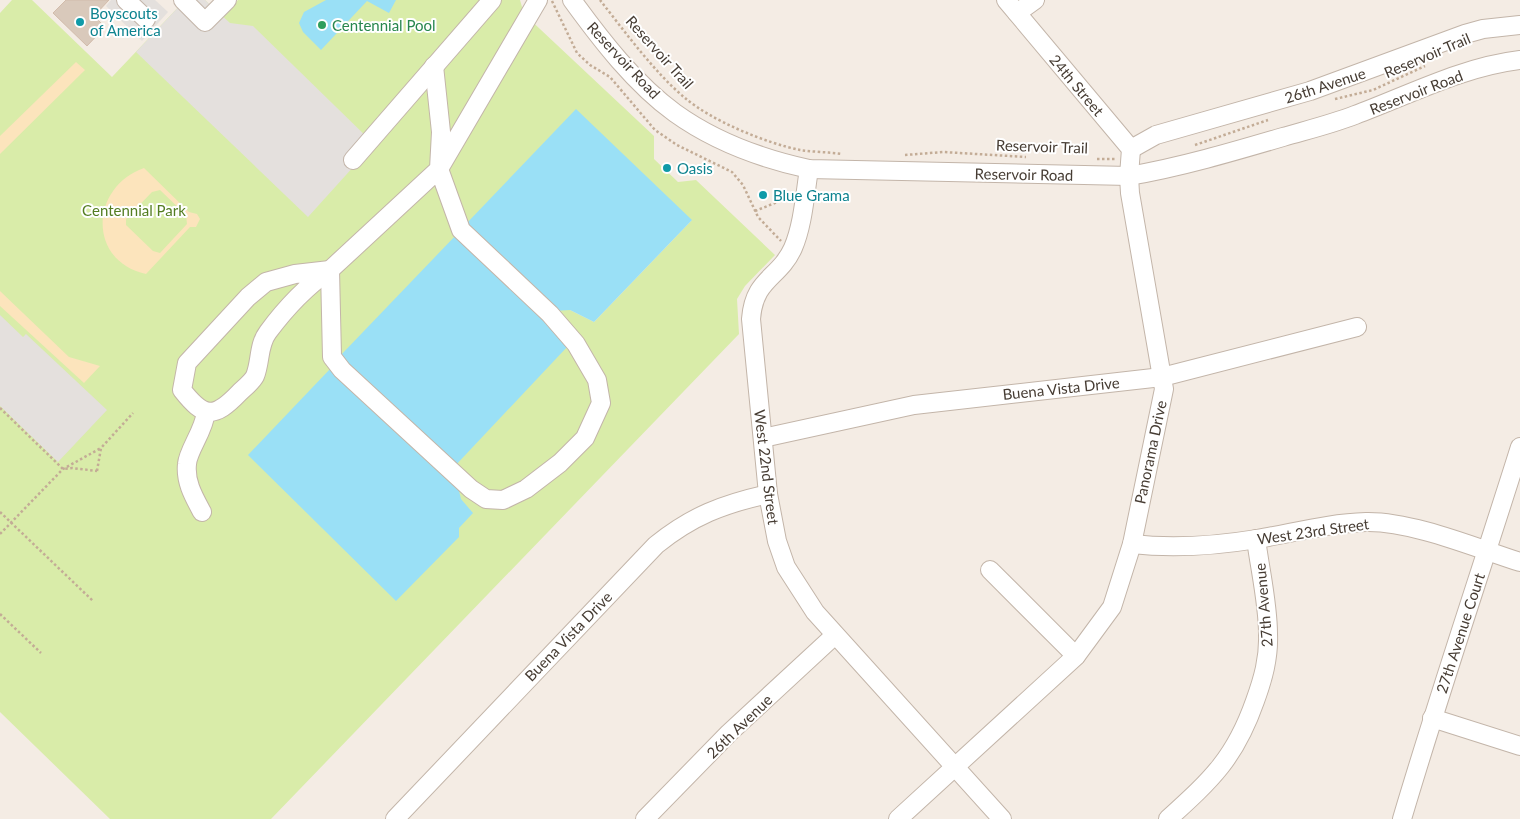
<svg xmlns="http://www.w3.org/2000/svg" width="1520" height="819" viewBox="0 0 1520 819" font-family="Lato,sans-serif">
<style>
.green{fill:#d9eca9;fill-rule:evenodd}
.sand{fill:#fce4bc;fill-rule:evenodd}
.parking{fill:#e4e0dd}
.water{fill:#9ae0f6}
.building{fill:#d9c9bb;stroke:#d2bcab}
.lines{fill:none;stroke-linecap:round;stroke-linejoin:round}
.minor-casing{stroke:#c3b5a9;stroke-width:20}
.path{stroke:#c3ac96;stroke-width:2.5;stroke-dasharray:2.5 2.5;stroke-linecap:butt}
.minor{stroke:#fff;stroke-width:18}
.culture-dot{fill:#0f9aa8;stroke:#fff;stroke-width:2}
.leisure-dot{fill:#2e9e5b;stroke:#fff;stroke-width:2}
.labels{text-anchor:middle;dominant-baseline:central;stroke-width:4;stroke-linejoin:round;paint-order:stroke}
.culture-label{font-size:15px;fill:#0d838f;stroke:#fff;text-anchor:start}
.leisure-label{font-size:15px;fill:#27864d;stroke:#fff;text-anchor:start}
.street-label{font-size:15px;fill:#463c33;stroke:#fff}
.park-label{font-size:15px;fill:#537d22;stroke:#fff}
</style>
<rect width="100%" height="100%" fill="#f4ece4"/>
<path class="green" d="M12 0H32L112 77 185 0H205L222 16 238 0H520L524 14 654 136V159L678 182 696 180 775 255 745 286 737 299 739 334 271 819H110L0 712V13ZM692 220 594 322 570 310ZM546 316 550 328 568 345 339 357Z"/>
<g class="sand">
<path d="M76 62 85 70 0 154V136Z"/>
<path d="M144 168 189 212 197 214 200 219 196 227H190L146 274C87 261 90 187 144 168ZM160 190 186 215 187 224 160 253 153 251 126 225V219L152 192Z"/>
<path d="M0 291 69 357 100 366 84 383 0 306Z"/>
</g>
<g class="parking">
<path d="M111 0H155L168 12 142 41 106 6Z"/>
<path d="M185 0H205L230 23 253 26 374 144 308 217 136 52Z"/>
<path d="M0 315 23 337 26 334 107 410 58 462 0 406Z"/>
</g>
<g class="water">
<path d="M326 0H396L389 13 367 1 321 50 303 32 299 23 304 12Z"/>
<path d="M576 109 692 220 594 322 570 310 554 311 465 225Z"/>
<path d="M458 233 546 316 550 328 568 346 454 467 339 357Z"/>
<path d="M330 369 459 491 461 499 473 513 459 528V537L396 601 248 455Z"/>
</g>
<path class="building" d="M66 0H109L94 16 105 27 87 46 53 13Z"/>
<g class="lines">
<defs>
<g id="minor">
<path d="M126 0 146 19"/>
<path d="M183 0 205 22 227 0"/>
<path d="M572 0C601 40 635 84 675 113 714 141 763 159 809 169L1129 176C1181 167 1232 152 1283 137 1307 130 1332 124 1355 115 1409 95 1462 67 1520 60"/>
<path d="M1017 13 1035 0"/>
<path d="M434 66 441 132 439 169 461 230 550 314 576 344 597 380 601 403 585 438 560 463 526 489 503 500 486 499 471 489 342 370 332 357 330 270 439 169 538 0"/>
<path d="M1131 149 1156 135 1310 91 1465 34 1483 29 1520 25"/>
<path d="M353 160 492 0"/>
<path d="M809 169C805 194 803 225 793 248 779 279 754 278 751 319L768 494 777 541 786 567 815 612 1002 819"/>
<path d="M330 270C307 286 285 309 268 332 258 345 261 361 255 376 252 382 244 388 239 393 214 419 204 418 182 390L187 363 248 297 266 282 295 274Z"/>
<path d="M763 438 914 405 1162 377 1357 327"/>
<path d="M202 512C194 497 185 482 187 464 188 450 204 431 206 412"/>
<path d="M1132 544C1174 549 1214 546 1257 539 1293 533 1329 523 1366 522 1412 521 1476 548 1520 562"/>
<path d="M990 570 1076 656"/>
<path d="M1432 718 1520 746"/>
<path d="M395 819 656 545C692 516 723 504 768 494"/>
<path d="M645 819 729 733 835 635"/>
<path d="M898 819 1076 656 1112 607 1132 544 1164 389 1130 193 1129 176 1131 149 1006 0"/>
<path d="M1168 819C1212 779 1235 758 1255 701 1263 679 1269 658 1268 634 1268 603 1260 570 1256 539"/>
<path d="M1402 819C1439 694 1481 571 1520 447"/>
</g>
</defs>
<use href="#minor" class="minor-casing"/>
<g class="path">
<path d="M600 0C625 32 655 73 685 98 712 121 766 143 800 150 813 152 828 152 842 154"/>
<path d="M552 1 577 53 590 65 610 77 655 130 677 145 732 172 743 185 758 217 781 241"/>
<path d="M1335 99 1373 90 1425 66"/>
<path d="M1195 145 1268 120"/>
<path d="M905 155 943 152 1026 157"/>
<path d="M1097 159H1116"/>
<path d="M755 211 790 197"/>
<path d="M0 408 63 469 72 468 97 471"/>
<path d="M97 471 101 448 133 413"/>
<path d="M0 512 93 601"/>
<path d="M0 534 63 469 101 448"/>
<path d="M0 614 41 653"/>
</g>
<use href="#minor" class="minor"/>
</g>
<g class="culture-dot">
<circle cx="80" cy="22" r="5"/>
<circle cx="667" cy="168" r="5"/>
<circle cx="763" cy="195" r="5"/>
</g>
<circle class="leisure-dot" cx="322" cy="25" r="5"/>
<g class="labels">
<g class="culture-label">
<text x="90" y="13">Boyscouts<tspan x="90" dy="17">of America</tspan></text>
<text x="677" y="168">Oasis</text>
<text x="773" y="195">Blue Grama</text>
</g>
<g class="leisure-label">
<text x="332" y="25">Centennial Pool</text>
</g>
<g class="street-label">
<text transform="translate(660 52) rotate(48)">Reservoir Trail</text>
<text transform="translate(1427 55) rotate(-23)">Reservoir Trail</text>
<text transform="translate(624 60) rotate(47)">Reservoir Road</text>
<text transform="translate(1077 85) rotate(50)">24th Street</text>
<text transform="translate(1325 85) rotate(-18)">26th Avenue</text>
<text transform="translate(1416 92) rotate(-21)">Reservoir Road</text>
<text transform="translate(1042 146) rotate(2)">Reservoir Trail</text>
<text transform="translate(1024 174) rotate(1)">Reservoir Road</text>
<text transform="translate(1061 388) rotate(-6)">Buena Vista Drive</text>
<text transform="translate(1150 452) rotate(-78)">Panorama Drive</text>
<text transform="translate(767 467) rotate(83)">West 22nd Street</text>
<text transform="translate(1313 531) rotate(-8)">West 23rd Street</text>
<text transform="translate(1263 605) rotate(-95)">27th Avenue</text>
<text transform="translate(1460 633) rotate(-72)">27th Avenue Court</text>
<text transform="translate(568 636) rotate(-46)">Buena Vista Drive</text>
<text transform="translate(739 726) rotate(-44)">26th Avenue</text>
</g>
<g class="park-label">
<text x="134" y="210">Centennial Park</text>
</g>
</g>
</svg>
